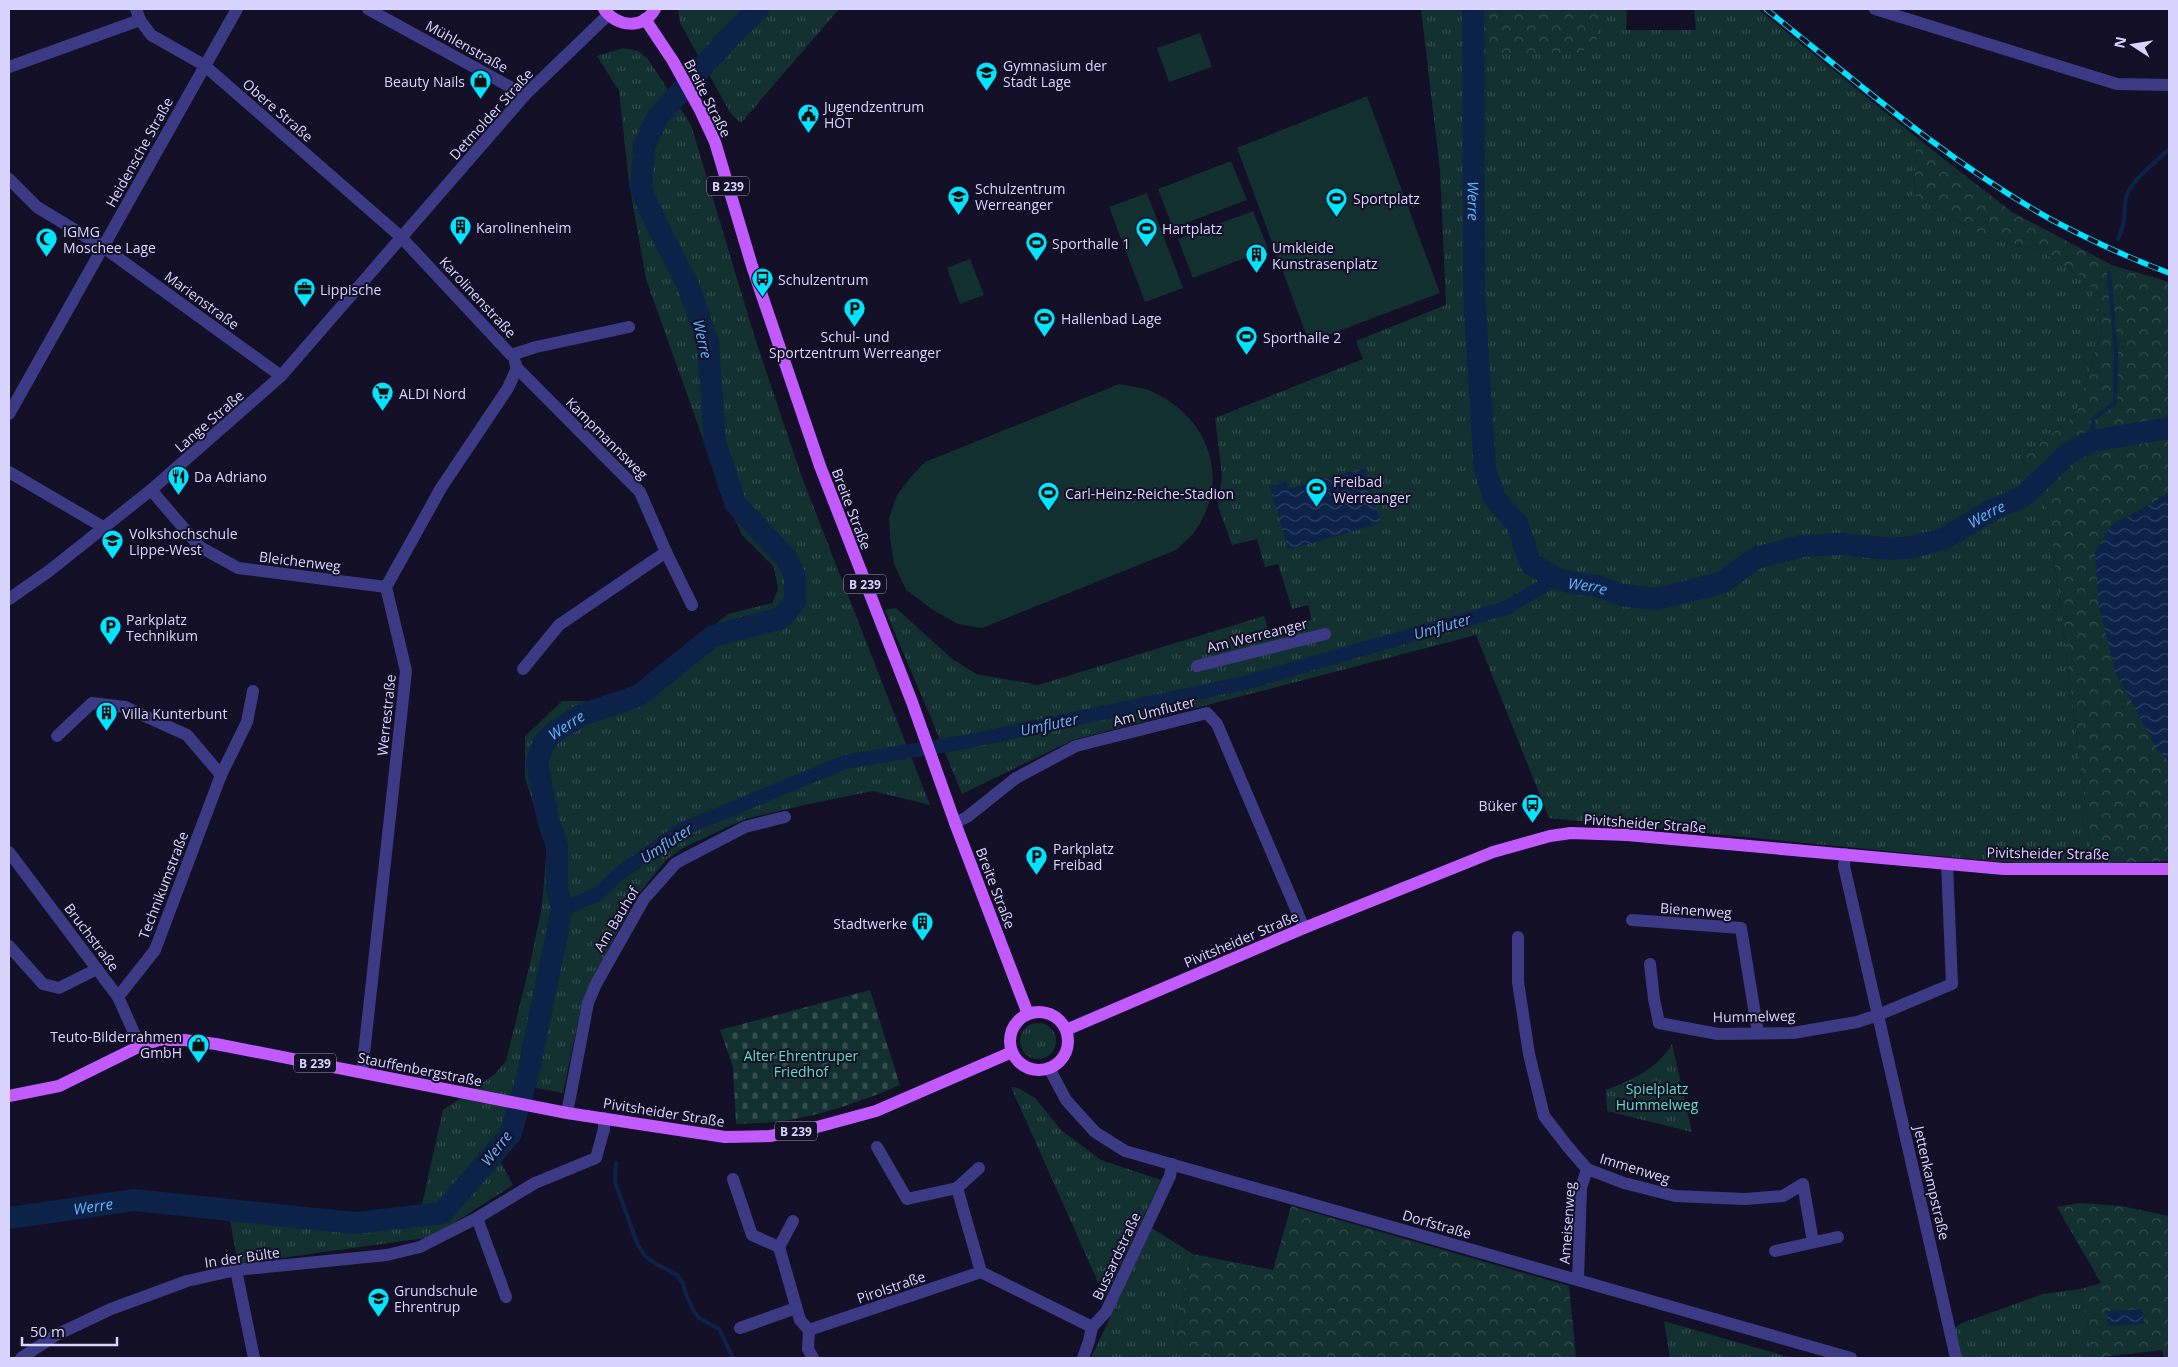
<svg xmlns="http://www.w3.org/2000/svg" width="2178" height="1367" viewBox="0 0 2178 1367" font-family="'Open Sans',sans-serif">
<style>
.grass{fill:url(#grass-tufts)}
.forest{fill:url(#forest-crowns)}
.cemetery{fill:url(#cemetery-stones)}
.garden{fill:#12302f}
.water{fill:url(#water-waves)}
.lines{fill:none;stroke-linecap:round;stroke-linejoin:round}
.stream{stroke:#0c2248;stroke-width:4}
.canal{stroke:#0c2248;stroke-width:14}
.river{stroke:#0c2248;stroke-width:22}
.minor{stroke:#3d3a85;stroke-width:12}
.major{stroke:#c25bff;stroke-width:12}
.rail-casing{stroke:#00e5ff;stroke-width:5.5}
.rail{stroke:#130f26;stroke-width:4;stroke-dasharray:11;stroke-linecap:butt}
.labels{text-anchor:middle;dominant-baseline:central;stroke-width:4;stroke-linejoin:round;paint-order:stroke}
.shield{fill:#130f26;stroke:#9e99be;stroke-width:1}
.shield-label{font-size:12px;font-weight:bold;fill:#d9d4ff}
.street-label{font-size:14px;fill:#d9d4ff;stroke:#130f26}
.poi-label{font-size:14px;fill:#d9d4ff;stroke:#130f26;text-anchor:start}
.park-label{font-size:14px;fill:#5fe0c0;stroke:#130f26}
.water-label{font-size:15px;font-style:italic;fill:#62b6ff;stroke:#130f26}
</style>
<defs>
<pattern id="grass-tufts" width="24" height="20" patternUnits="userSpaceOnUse" patternTransform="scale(1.25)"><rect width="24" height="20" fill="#12302f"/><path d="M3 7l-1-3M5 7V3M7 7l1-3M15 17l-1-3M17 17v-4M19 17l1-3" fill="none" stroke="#344d4e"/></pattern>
<pattern id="forest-crowns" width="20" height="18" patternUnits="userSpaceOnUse" patternTransform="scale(1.25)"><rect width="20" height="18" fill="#12302f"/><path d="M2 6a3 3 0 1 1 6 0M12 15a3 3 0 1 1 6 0" fill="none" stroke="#344d4e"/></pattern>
<pattern id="cemetery-stones" width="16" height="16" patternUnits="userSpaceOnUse" patternTransform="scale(1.25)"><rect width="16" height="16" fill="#12302f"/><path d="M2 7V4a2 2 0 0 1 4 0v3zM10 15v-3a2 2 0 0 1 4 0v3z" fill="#344d4e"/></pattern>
<pattern id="water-waves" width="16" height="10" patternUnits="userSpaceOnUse" patternTransform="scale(1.25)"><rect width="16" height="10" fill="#0c2248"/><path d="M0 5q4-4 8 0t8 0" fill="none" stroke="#2f4163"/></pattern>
</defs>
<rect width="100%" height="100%" fill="#130f26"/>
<g class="grass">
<path d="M678 9H839L741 123 731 114 680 23Z"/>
<path d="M1421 9H1478L1480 54 1598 38V9H1627L1626 30H1696L1694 9H1758L1916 137 1914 195 1985 237 2041 251 2089 280 2102 329 2076 415 2021 457 2048 510 2093 864H2031L1949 857 1549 818 1476 635 1073 740 962 794 931 718 885 610 896 608 951 658 976 674 1038 685 1264 616 1269 632 1312 620 1308 605 1292 609 1278 564 1265 567 1257 539 1232 545 1218 506 1222 475 1215 418 1363 359 1356 341 1446 305 1440 170Z"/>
<path d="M623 48 638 51 648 59 691 125 753 332 801 475 930 805 873 791 809 804 745 819 685 847 667 859 632 902 582 1003 563 1093 521 1085 510 1135 495 1152 513 1185 432 1237 238 1264 228 1210 355 1222 422 1204 443 1110 495 1074 506 1061 530 964 542 906 547 846 525 778V736L562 701H592L636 689 728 614 772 603 778 589 774 567 742 535 720 487 646 279 629 183 619 91 597 56Z"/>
<circle cx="1038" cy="1041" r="18"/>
<path d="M1672 1044 1692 1132 1607 1111 1606 1090C1632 1080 1657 1069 1672 1044Z"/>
<path d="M1011 1087 1018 1088 1035 1098 1061 1130 1101 1160 1161 1180 1105 1298Z"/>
<path d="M1152 1228 1193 1254 1174 1332 1188 1358H1091Z"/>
<path d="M2080 1289 2094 1358H1961L1954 1328 1962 1323 2043 1294Z"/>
<path d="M1664 1321 1778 1354 1794 1358H1670Z"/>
</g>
<g class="forest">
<path d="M1478 9H1598V38L1579 54H1480Z"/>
<path d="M1916 137 2012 212 2112 265 2169 282V493L2110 527 2156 747 2169 762V861L2093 864 2048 510 2021 457 2076 415 2102 329 2089 281 2041 251 1985 237 1914 195Z"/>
<path d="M2080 1203 2121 1206 2169 1216V1358H2164L2162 1350 2094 1358 2080 1289 2101 1283 2057 1207Z"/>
<path d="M1291 1206 1569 1286 1576 1358H1188L1174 1332 1193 1254 1273 1270Z"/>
</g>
<path class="cemetery" d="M870 990 900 1085C861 1102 817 1117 775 1122 762 1123 749 1123 736 1124L733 1067 720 1030Z"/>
<g class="garden">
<path d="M1200 33 1212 67 1169 82 1157 48Z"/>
<path d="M1367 96 1440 293 1309 342 1237 148Z"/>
<path d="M1231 161 1247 200 1173 228 1158 189Z"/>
<path d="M1147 193 1183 288 1145 302 1109 207Z"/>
<path d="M1253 211 1268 249 1193 278 1178 239Z"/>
<path d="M970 259 984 295 960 304 947 268Z"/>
<path d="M1119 384C1130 387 1143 387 1153 392 1207 417 1231 476 1197 528 1192 537 1183 543 1176 550L982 628 958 624 933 610 906 590 894 564 890 537 889 518 897 495 909 479 925 462Z"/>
</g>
<g class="water">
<path d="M1365 468 1381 523 1288 550 1270 486 1286 481 1289 489Z"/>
<path d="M2169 493V762L2156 747 2116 674 2099 607 2095 553 2110 527Z"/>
<path d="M2142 1309 2144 1324 2108 1326 2107 1311Z"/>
</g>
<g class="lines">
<g class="stream">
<path d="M2118 239C2126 224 2123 214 2126 198 2129 182 2157 161 2169 149"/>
<path d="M2092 441 2093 419 2115 403 2116 352 2109 273"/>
<path d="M616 1163 615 1182 637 1243 645 1256 656 1264 677 1275 683 1283 685 1292 693 1310 699 1318 719 1329 733 1358"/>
</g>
<path class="canal" d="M562 909 598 894 620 873 681 830 845 762 965 742 1244 683 1506 608 1557 578"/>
<g class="river">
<path id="s1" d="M1473 9 1474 294 1485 470 1495 499 1517 524 1531 564 1557 578 1572 583 1597 586 1622 595 1656 599 1721 583 1756 558 1802 546 1839 544 1892 549 1912 547 1943 539 1992 510 2024 496 2068 453 2092 441 2169 428"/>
<path id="s2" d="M9 1218 134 1200 355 1223 442 1213 510 1135 527 1078 562 909 557 888V846L548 820 537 762 543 744 552 734 581 715 638 696 713 636 781 618 795 602V576L786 558 735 503 715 442 708 343 688 285 660 231 641 190 644 147 657 118 725 42 758 9"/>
</g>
<g class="minor">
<path d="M136 9 140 20 151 35 204 65 401 237 511 355 536 347 629 327"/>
<path d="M368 9 525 95"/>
<path d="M1875 9 2117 84 2169 85"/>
<path d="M9 67 140 20"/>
<path d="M9 179 37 207 103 247 281 376"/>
<path d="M515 362 517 368 640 492 666 552 692 605"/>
<path d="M9 414 237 9"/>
<path d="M9 472 103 527"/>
<path d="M151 490 200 547 238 568 386 587"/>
<path d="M9 599 49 571 151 490 281 376 525 95 608 15"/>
<path d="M1197 666 1325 634"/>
<path d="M523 669 559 625 666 552"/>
<path d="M57 736 92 703 125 707 187 735 221 775"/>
<path d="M955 823 967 817 1016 778 1076 746 1207 713 1217 724 1304 928"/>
<path d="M9 852 118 997 140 1046"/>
<path d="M1845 854 1844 866 1956 1358"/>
<path d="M1632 920 1741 928 1758 1033"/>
<path d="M1518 937V982L1529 1054 1544 1116 1568 1147 1587 1169 1624 1183 1675 1196 1745 1199 1783 1196 1803 1184 1813 1242"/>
<path d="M9 946 43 984 59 988 97 969"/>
<path d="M1650 964 1654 999 1659 1023 1718 1034 1793 1033 1857 1022 1878 1015 1952 984 1947 864"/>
<path d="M118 997 155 950 221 775 247 722 253 691"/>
<path d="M1049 1068 1066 1100 1095 1132 1125 1151 1851 1358"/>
<path d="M362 1072 406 671 386 587 441 488 508 388 517 368"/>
<path d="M567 1113 588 1003 596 984 644 899 676 863 745 827 785 817"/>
<path d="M877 1147 907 1199 957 1188 979 1168"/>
<path d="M733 1179 752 1235 779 1247 800 1320 809 1330"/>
<path d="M957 1188 981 1272"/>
<path d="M477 1218 506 1297"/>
<path d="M779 1247 793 1221"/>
<path d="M1775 1251 1838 1237"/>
<path d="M236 1270 254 1358"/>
<path d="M1578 1280 1581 1188 1587 1169"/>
<path d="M740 1328 796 1308"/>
<path d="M21 1358 56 1335 111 1309 187 1281 236 1270 387 1255 420 1247 477 1218 535 1183 596 1158 604 1129V1118"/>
<path d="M813 1358 808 1349 809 1330 981 1272 1092 1327"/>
<path d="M1083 1358 1089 1341 1092 1327 1106 1312 1170 1176 1172 1164"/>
</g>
<g class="major">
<path d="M604 9C617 27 643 30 655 9"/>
<path d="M645 19 673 61 699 108 715 142 752 266 820 466 912 702 955 823 1028 1014"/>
<circle cx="1039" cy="1041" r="29"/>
<path d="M1066 1030 1304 928 1493 852 1550 836 1571 833 1627 835 2004 869H2169"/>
<path d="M9 1096 59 1086 140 1046 159 1040H184L216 1044 567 1113 725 1137 770 1136 817 1127 876 1111 1012 1052"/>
</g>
<defs>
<path id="rail" d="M1766 9C1858 83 1948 162 2052 220 2090 240 2129 258 2169 273"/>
</defs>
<use href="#rail" class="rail-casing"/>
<use href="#rail" class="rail"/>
</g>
<defs>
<symbol id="school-pin" viewBox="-11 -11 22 30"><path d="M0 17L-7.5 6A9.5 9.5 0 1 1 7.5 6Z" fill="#00e5ff" stroke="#130f26"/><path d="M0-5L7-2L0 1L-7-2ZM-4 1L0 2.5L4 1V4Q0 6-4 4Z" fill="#111"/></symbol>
<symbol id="shop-pin" viewBox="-11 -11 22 30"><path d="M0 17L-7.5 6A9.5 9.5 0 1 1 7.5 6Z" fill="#00e5ff" stroke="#130f26"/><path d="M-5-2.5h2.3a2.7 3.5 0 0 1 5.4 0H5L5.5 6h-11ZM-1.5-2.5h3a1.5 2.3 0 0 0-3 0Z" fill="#111"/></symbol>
<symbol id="civic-pin" viewBox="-11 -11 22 30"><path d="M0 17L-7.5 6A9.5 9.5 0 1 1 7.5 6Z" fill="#00e5ff" stroke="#130f26"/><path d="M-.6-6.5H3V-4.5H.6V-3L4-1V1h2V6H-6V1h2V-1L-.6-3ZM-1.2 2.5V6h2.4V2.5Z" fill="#111"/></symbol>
<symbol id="stadium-pin" viewBox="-11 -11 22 30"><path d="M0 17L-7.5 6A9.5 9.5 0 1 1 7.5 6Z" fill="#00e5ff" stroke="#130f26"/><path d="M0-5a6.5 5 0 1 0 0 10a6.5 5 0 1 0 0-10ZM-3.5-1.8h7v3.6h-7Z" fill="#111"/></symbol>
<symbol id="building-pin" viewBox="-11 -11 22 30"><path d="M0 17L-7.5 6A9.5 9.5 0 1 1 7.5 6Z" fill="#00e5ff" stroke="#130f26"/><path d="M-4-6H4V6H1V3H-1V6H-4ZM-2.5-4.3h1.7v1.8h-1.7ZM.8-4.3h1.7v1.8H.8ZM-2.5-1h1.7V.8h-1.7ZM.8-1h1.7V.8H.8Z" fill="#111"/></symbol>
<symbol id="mosque-pin" viewBox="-11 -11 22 30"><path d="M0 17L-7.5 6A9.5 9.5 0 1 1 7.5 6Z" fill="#00e5ff" stroke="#130f26"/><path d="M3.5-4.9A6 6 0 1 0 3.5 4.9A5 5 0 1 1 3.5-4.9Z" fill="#111"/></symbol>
<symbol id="bus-pin" viewBox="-11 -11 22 30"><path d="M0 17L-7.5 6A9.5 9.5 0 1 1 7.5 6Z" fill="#00e5ff" stroke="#130f26"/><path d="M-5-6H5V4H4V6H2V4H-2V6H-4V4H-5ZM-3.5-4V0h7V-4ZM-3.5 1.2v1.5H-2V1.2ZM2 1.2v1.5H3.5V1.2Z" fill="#111"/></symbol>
<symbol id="office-pin" viewBox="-11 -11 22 30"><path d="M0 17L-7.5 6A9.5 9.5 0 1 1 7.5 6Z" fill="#00e5ff" stroke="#130f26"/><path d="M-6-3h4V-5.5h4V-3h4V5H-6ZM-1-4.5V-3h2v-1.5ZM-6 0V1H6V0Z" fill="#111"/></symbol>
<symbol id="parking-pin" viewBox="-11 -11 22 30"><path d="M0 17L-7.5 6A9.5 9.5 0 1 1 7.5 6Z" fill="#00e5ff" stroke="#130f26"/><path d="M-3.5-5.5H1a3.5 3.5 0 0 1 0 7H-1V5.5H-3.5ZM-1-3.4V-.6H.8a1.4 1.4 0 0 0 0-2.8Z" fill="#111"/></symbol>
<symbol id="supermarket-pin" viewBox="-11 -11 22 30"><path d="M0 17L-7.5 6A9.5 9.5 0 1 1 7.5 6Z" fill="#00e5ff" stroke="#130f26"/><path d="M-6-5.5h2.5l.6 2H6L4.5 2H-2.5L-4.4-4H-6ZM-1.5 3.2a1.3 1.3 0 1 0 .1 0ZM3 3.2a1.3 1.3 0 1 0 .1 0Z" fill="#111"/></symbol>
<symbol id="restaurant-pin" viewBox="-11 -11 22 30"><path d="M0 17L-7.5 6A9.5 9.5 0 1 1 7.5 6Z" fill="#00e5ff" stroke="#130f26"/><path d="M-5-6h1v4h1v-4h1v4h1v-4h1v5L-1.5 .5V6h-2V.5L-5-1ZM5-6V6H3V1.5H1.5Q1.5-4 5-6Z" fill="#111"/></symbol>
<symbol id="university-pin" viewBox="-11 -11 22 30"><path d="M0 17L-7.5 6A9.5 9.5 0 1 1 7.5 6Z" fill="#00e5ff" stroke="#130f26"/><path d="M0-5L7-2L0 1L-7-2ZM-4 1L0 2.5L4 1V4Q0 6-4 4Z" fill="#111"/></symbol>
</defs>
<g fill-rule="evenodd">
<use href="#school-pin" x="974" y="60" width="25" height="34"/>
<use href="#shop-pin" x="468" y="68" width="25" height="34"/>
<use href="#civic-pin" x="796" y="102" width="25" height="34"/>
<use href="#school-pin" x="946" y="184" width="25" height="34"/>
<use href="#stadium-pin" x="1324" y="186" width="25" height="34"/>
<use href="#building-pin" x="448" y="214" width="25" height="34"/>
<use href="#stadium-pin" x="1134" y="216" width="25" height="34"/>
<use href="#mosque-pin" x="34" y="226" width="25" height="34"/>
<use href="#stadium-pin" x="1024" y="230" width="25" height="34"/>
<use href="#building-pin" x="1244" y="242" width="25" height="34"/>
<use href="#bus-pin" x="750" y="266" width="25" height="34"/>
<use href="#office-pin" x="292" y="276" width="25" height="34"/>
<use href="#parking-pin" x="842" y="296" width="25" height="34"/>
<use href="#stadium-pin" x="1032" y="306" width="25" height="34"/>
<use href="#stadium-pin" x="1234" y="324" width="25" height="34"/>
<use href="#supermarket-pin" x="370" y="380" width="25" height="34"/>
<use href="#restaurant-pin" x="166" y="464" width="25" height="34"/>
<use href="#stadium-pin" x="1304" y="476" width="25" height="34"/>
<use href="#stadium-pin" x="1036" y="480" width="25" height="34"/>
<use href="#university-pin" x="100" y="528" width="25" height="34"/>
<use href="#parking-pin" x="98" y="614" width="25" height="34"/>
<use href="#building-pin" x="94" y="700" width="25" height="34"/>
<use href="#bus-pin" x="1520" y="792" width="25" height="34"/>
<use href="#parking-pin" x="1024" y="844" width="25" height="34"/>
<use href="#building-pin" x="910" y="910" width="25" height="34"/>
<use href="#shop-pin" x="186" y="1032" width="25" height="34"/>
<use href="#school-pin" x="366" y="1286" width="25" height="34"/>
</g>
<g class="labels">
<g class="shield">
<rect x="707" y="176.5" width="42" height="19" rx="4"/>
<rect x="844" y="574.5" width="42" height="19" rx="4"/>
<rect x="294" y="1053.5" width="42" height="19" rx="4"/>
<rect x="775" y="1121.5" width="42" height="19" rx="4"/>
</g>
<g class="shield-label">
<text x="728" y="186">B 239</text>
<text x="865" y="584">B 239</text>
<text x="315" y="1063">B 239</text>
<text x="796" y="1131">B 239</text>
</g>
<g class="street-label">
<text transform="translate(467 46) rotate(29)">Mühlenstraße</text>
<text transform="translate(708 98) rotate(63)">Breite Straße</text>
<text transform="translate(278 110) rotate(41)">Obere Straße</text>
<text transform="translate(491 114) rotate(-48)">Detmolder Straße</text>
<text transform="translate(139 152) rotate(-61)">Heidensche Straße</text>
<text transform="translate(478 297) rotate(47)">Karolinenstraße</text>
<text transform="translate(202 300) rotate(36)">Marienstraße</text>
<text transform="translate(209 421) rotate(-41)">Lange Straße</text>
<text transform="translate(607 438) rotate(45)">Kampmannsweg</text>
<text transform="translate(852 509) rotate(69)">Breite Straße</text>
<text transform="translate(300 561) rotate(7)">Bleichenweg</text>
<text transform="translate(1257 635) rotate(-14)">Am Werreanger</text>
<text transform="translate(1154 711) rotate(-14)">Am Umfluter</text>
<text transform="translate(386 715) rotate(-84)">Werrestraße</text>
<text transform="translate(1645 823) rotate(4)">Pivitsheider Straße</text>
<text transform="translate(2048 853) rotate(1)">Pivitsheider Straße</text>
<text transform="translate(163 885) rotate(-69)">Technikumstraße</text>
<text transform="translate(996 888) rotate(69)">Breite Straße</text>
<text transform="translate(1696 910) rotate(4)">Bienenweg</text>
<text transform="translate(616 919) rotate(-59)">Am Bauhof</text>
<text transform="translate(92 937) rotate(53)">Bruchstraße</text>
<text transform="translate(1241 939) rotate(-23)">Pivitsheider Straße</text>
<text transform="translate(1754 1016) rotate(-1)">Hummelweg</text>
<text transform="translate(420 1069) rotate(11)">Stauffenbergstraße</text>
<text transform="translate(664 1112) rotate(9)">Pivitsheider Straße</text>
<text transform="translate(1635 1168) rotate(17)">Immenweg</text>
<text transform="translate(1932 1183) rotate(77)">Jettenkampstraße</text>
<text transform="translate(1567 1223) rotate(-86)">Ameisenweg</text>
<text transform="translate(1437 1224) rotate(16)">Dorfstraße</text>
<text transform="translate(1116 1256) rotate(-65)">Bussardstraße</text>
<text transform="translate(242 1257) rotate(-8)">In der Bülte</text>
<text transform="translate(891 1287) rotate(-19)">Pirolstraße</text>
</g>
<g class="poi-label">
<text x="1003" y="65">Gymnasium der<tspan x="1003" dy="16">Stadt Lage</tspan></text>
<text x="465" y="81" text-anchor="end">Beauty Nails</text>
<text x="824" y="106">Jugendzentrum<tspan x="824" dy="16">HOT</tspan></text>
<text x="975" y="188">Schulzentrum<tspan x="975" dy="16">Werreanger</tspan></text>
<text x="1353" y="198">Sportplatz</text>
<text x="476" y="227">Karolinenheim</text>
<text x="1162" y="228">Hartplatz</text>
<text x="63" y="231">IGMG<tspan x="63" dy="16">Moschee Lage</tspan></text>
<text x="1052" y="243">Sporthalle 1</text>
<text x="1272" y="247">Umkleide<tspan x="1272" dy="16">Kunstrasenplatz</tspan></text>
<text x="778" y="279">Schulzentrum</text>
<text x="320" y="289">Lippische</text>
<text x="1061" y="318">Hallenbad Lage</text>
<text x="855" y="336" text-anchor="middle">Schul- und<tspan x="855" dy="16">Sportzentrum Werreanger</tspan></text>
<text x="1263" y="337">Sporthalle 2</text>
<text x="399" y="393">ALDI Nord</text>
<text x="194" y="476">Da Adriano</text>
<text x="1333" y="481">Freibad<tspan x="1333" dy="16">Werreanger</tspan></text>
<text x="1065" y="493">Carl-Heinz-Reiche-Stadion</text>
<text x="129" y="533">Volkshochschule<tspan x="129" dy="16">Lippe-West</tspan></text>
<text x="126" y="619">Parkplatz<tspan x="126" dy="16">Technikum</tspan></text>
<text x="122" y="713">Villa Kunterbunt</text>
<text x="1517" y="805" text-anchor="end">Büker</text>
<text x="1053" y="848">Parkplatz<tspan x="1053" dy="16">Freibad</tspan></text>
<text x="907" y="923" text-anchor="end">Stadtwerke</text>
<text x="182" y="1036" text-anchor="end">Teuto-Bilderrahmen<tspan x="182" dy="16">GmbH</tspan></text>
<text x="394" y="1290">Grundschule<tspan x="394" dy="16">Ehrentrup</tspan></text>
</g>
<g class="park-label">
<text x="801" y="1055">Alter Ehrentruper<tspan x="801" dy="16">Friedhof</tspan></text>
<text x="1657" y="1088">Spielplatz<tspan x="1657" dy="16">Hummelweg</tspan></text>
</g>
<g class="water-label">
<text stroke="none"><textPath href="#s1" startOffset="192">Werre</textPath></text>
<text transform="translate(703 339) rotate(77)">Werre</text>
<text stroke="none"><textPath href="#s1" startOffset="1049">Werre</textPath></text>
<text stroke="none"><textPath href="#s1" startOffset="629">Werre</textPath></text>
<text transform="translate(1442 626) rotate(-16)">Umfluter</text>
<text transform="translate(1049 724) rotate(-12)">Umfluter</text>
<text stroke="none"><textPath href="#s2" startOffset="971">Werre</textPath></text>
<text transform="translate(666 843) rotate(-33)">Umfluter</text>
<text transform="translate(496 1148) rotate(-52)">Werre</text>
<text stroke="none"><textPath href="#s2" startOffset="85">Werre</textPath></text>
</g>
</g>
<rect width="2178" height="1367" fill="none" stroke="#d9d4ff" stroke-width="20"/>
<g transform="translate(2133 45) rotate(282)" stroke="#130f26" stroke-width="4" paint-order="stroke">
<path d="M0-4L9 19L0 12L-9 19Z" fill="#d9d4ff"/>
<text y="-8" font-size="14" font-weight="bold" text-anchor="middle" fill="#d9d4ff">N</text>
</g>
<path d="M22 1337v8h95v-8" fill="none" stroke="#d9d4ff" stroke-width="2.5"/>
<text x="30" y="1337" font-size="15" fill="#d9d4ff" stroke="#130f26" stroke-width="4" paint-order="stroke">50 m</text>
</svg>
